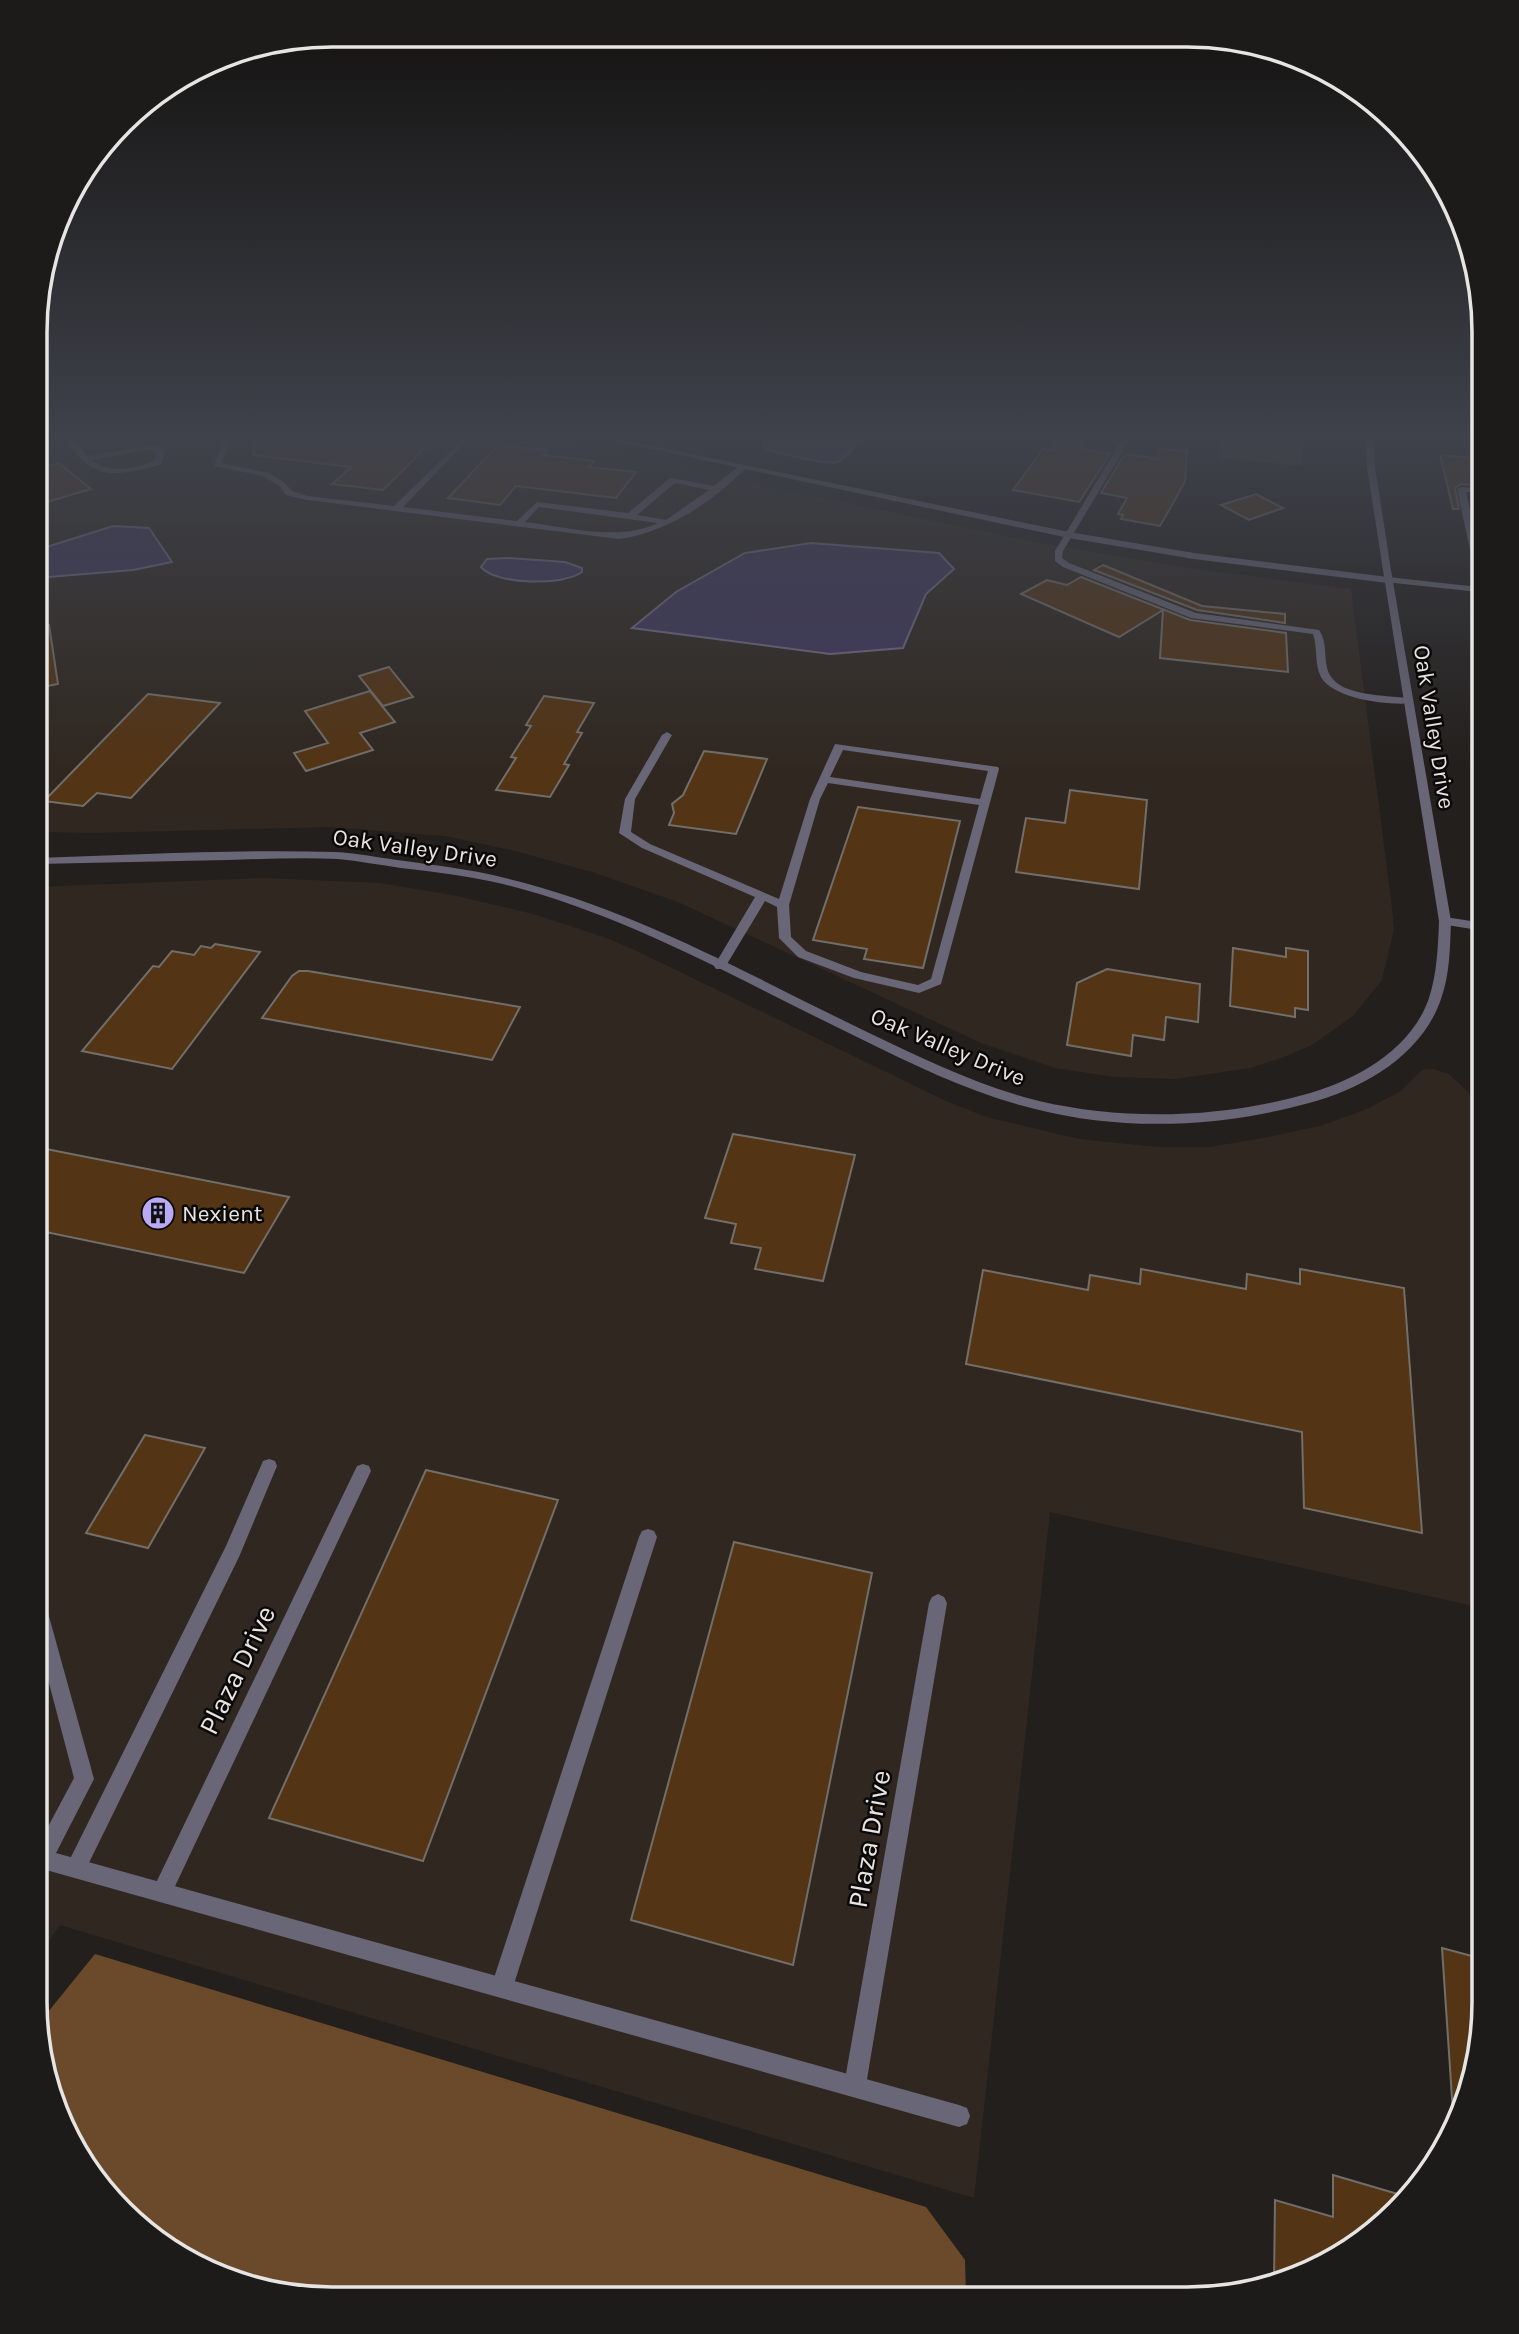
<svg xmlns="http://www.w3.org/2000/svg" width="1519" height="2334" viewBox="0 0 1519 2334" font-family="Karla,sans-serif">
<style>
.built{fill:#302820}
.green{fill:#4f3c2a}
.forest{fill:#6a4a2a}
.water{fill:#40385d;stroke:#726c85;stroke-width:2}
.building{fill:#533414;stroke:#726e6a;stroke-width:2}
.lines{fill:none;stroke-linecap:round;stroke-linejoin:round}
.path{stroke:#878481;stroke-width:4.5;stroke-dasharray:5 5;stroke-linecap:butt}
.service{fill:#696678;fill-rule:evenodd}
.minor{fill:#696678;fill-rule:evenodd}
.tertiary{fill:#696678;fill-rule:evenodd}
.labels{text-anchor:middle;dominant-baseline:central;stroke-width:5;stroke-linejoin:round;paint-order:stroke}
.street-label{font-size:23px;fill:#e7e5e3;stroke:#0b0908}
.poi-label{font-size:23px;fill:#e7e5e3;stroke:#0b0908;text-anchor:start}
.near-street-label{font-size:28px;fill:#e7e5e3;stroke:#0b0908}
.rim{fill:none;stroke:#e7e5e3;stroke-width:3.5}
</style>
<rect width="100%" height="100%" fill="#231f1c"/>
<g class="built">
<path d="M67 441H560L645 457 691 470 1039 543 1201 570 1351 589 1391 900 1394 929 1382 980 1353 1016 1312 1045 1284 1057 1250 1068 1176 1079 1115 1077 1055 1068 981 1043 678 902 592 872 519 852 445 836 329 827 93 833 37 832V448Z"/>
<path d="M264 878 380 883 457 896 533 914 607 938 639 952 946 1101 986 1117 1079 1139 1158 1147H1210L1268 1137 1320 1126 1367 1109 1401 1091 1422 1070 1432 1069 1449 1074 1468 1092 1477 1109 1484 1172 1483 1608 1050 1512 974 2198 60 1925 35 1960 37 887Z"/>
</g>
<path class="green" d="M1220 441H1302V466L1219 458Z"/>
<path class="forest" d="M95 1954 926 2207 965 2260 966 2298 294 2297 219 2277 152 2238 97 2183 58 2116 39 2023Z"/>
<g class="water">
<path d="M762 441H858C853 447 846 459 838 462 829 466 778 453 766 449Z"/>
<path d="M113 526 149 528 172 562 133 570 37 578V550Z"/>
<path d="M811 543 939 553 954 569 926 594 903 648 830 654 632 628 676 592 745 553Z"/>
<path d="M509 558 565 562 582 568V572C563 586 496 585 481 567L487 559Z"/>
</g>
<g class="building">
<path d="M254 441H432L383 490 332 484 351 467 253 455Z"/>
<path d="M1056 441 1083 442 1081 449 1110 454 1079 502 1013 490 1043 449 1053 451Z"/>
<path d="M498 445 547 450 543 455 594 461 589 467 636 472 616 498 516 486 500 505 448 498Z"/>
<path d="M1159 449 1187 451 1185 482 1160 526 1121 519 1123 515 1118 514 1127 498 1101 493 1123 457 1128 454 1158 459Z"/>
<path d="M1440 455 1484 459V486L1461 484 1455 488 1459 509H1453Z"/>
<path d="M59 463 91 489 37 505V469Z"/>
<path d="M1256 494 1283 508 1249 520 1221 505Z"/>
<path d="M1103 565 1202 606 1285 614V623L1197 610 1094 570Z"/>
<path d="M1081 577 1190 620 1286 633 1288 672 1160 658 1163 610 1119 637 1021 594 1047 580 1067 585Z"/>
<path d="M49 625 58 684 37 688V626Z"/>
<path d="M389 667 413 697 383 706 359 676Z"/>
<path d="M370 691 395 722 360 733 373 750 306 771 294 753 328 743 305 711Z"/>
<path d="M148 694 220 703 131 798 97 793 83 806 44 801Z"/>
<path d="M544 696 594 703 577 732 582 733 564 764 569 765 550 797 496 790 516 758 511 757 531 726 526 725Z"/>
<path d="M704 751 767 759 736 834 669 825 674 813 672 804 683 795Z"/>
<path d="M1070 790 1147 800 1139 889 1016 872 1026 818 1065 823Z"/>
<path d="M858 807 960 821 923 968 864 959 867 949 813 940Z"/>
<path d="M215 944 260 952 172 1069 82 1051 153 966 159 967 172 951 194 955 201 946 211 948Z"/>
<path d="M1233 948 1286 957V948L1308 951V1010L1295 1008V1017L1230 1006Z"/>
<path d="M1107 969 1200 984 1198 1022 1166 1017 1164 1040 1133 1035 1131 1056 1067 1045 1077 983Z"/>
<path d="M299 971H308L520 1007 492 1060 262 1018 292 976Z"/>
<path d="M733 1134 855 1155 823 1281 755 1269 761 1248 731 1243 736 1224 705 1218Z"/>
<path d="M36 1147 289 1197 244 1273 36 1230Z"/>
<path d="M1141 1269 1246 1289 1247 1274 1300 1284V1269L1404 1288 1422 1533 1304 1508 1302 1432 966 1364 983 1270 1088 1290 1090 1275 1140 1284Z"/>
<path d="M145 1435 205 1448 148 1548 86 1533Z"/>
<path d="M426 1470 558 1500 423 1861 269 1818Z"/>
<path d="M734 1542 872 1573 793 1965 631 1920Z"/>
<path d="M1442 1948 1483 1959V2022L1462 2115 1454 2128Z"/>
<path d="M1333 2175 1408 2197 1368 2237 1301 2276 1274 2282 1275 2200 1333 2217Z"/>
</g>
<g class="lines">
<path class="path" d="M36 1276 40 1271"/>
<g class="service">
<path d="M65 441H73L88 456 147 446H159L165 452 161 464C152 468 143 469 133 471 98 478 87 467 65 441ZM147 450 157 453 154 461C135 469 109 474 92 460Z"/>
<path d="M223 441H231L221 463 269 473 285 483 292 491 308 496 394 506 461 441H467L403 507 517 521 537 502 628 513 670 478 714 486 740 465 747 467C712 502 669 532 619 539L307 500 286 495 280 486 263 476 214 466ZM675 483 709 490 666 520 637 515ZM539 507 658 523C618 542 568 527 525 522Z"/>
<path d="M1121 441H1129L1063 551 1062 558 1069 563 1196 613 1319 630C1327 641 1324 655 1327 668 1335 699 1388 694 1413 699V703C1390 706 1333 699 1321 677 1314 664 1318 648 1313 634L1191 618 1063 567 1055 561V551Z"/>
<path d="M1461 487 1484 489V493L1466 492 1484 573V597L1479 592 1385 582 1384 580 1388 577 1478 587 1457 489Z"/>
<path d="M667 732 672 735 635 799 631 832 650 844 779 899 810 799 835 744 998 767 999 769 941 984 919 993 854 978 798 957 779 938 777 907 765 901 724 969H716L714 966 755 897 642 848 619 833 625 799 662 735ZM843 750 988 771 980 799 830 777ZM828 783 979 805 931 979 918 985 861 972 806 951 791 937 789 905 820 799Z"/>
<path d="M1445 917 1484 923V931L1441 924 1439 921Z"/>
<path d="M269 1459 275 1461 277 1466 239 1557 83 1875 76 1878 69 1875 66 1868 69 1861 226 1546 263 1461Z"/>
<path d="M363 1464 369 1466 371 1471 169 1899 162 1902 155 1899 152 1892 155 1885 357 1466Z"/>
<path d="M648 1529 654 1531 657 1537 513 1987 509 1994 502 1998 495 1994 491 1987 639 1537 642 1531Z"/>
<path d="M938 1594 944 1597 947 1603 866 2085 863 2093 855 2096 847 2093 844 2085 929 1603 932 1597Z"/>
</g>
<g class="minor">
<path d="M613 441H629L1069 532 1194 553 1388 577 1392 580 1388 583 1194 559 1069 538Z"/>
<path d="M36 1593 42 1596 45 1602 94 1779 56 1853 959 2105 967 2108 970 2116 967 2124 959 2127 46 1870 35 1877V1851L74 1778 36 1634Z"/>
</g>
<path class="tertiary" d="M1366 441H1374L1375 467 1391 570 1451 921C1450 947 1450 974 1441 999 1422 1055 1363 1089 1309 1103 1222 1127 1124 1132 1035 1109 973 1094 916 1066 859 1038 743 982 628 915 503 884 469 876 435 872 401 868 380 865 359 861 338 859 301 857 264 859 227 860 164 861 100 863 37 864V858C136 855 236 849 335 852 356 853 376 857 397 860 433 865 470 869 505 878 632 908 749 975 865 1031 922 1058 978 1086 1039 1101 1125 1121 1219 1118 1303 1095 1353 1082 1411 1051 1429 998 1437 974 1438 947 1439 921L1383 570 1367 467Z"/>
</g>
<linearGradient id="sky" x2="0" y2="1"><stop stop-color="#13110f"/><stop offset="0.57" stop-color="#3f424b"/><stop offset="1" stop-color="#3f424b" stop-opacity="0"/></linearGradient>
<rect width="1519" height="768" fill="url(#sky)"/>
<defs>
<symbol id="building-disc" viewBox="-11 -11 22 22"><circle r="9.5" fill="#baaaf6" stroke="#0b0908"/><path d="M-4-6H4V6H1V3H-1V6H-4ZM-2.5-4.3h1.7v1.8h-1.7ZM.8-4.3h1.7v1.8H.8ZM-2.5-1h1.7V.8h-1.7ZM.8-1h1.7V.8H.8Z" fill="#111"/></symbol>
</defs>
<g fill-rule="evenodd">
<use href="#building-disc" x="139" y="1194" width="38" height="38"/>
</g>
<g class="labels">
<g class="street-label">
<text transform="translate(1434 727) rotate(81)">Oak Valley Drive</text>
<text transform="translate(415 848) rotate(8)">Oak Valley Drive</text>
<text transform="translate(948 1047) rotate(23)">Oak Valley Drive</text>
</g>
<g class="poi-label">
<text x="182" y="1213">Nexient</text>
</g>
<g class="near-street-label">
<text transform="translate(237 1670) rotate(-64)">Plaza Drive</text>
<text transform="translate(869 1839) rotate(-80)">Plaza Drive</text>
</g>
</g>
<path d="M0 0H1519V2334H0ZM332 47H1187A285 285 0 0 1 1472 332V2002A285 285 0 0 1 1187 2287H332A285 285 0 0 1 47 2002V332A285 285 0 0 1 332 47Z" fill="#1d1b1a" fill-rule="evenodd"/>
<path class="rim" d="M332 47H1187A285 285 0 0 1 1472 332V2002A285 285 0 0 1 1187 2287H332A285 285 0 0 1 47 2002V332A285 285 0 0 1 332 47Z"/>
</svg>
